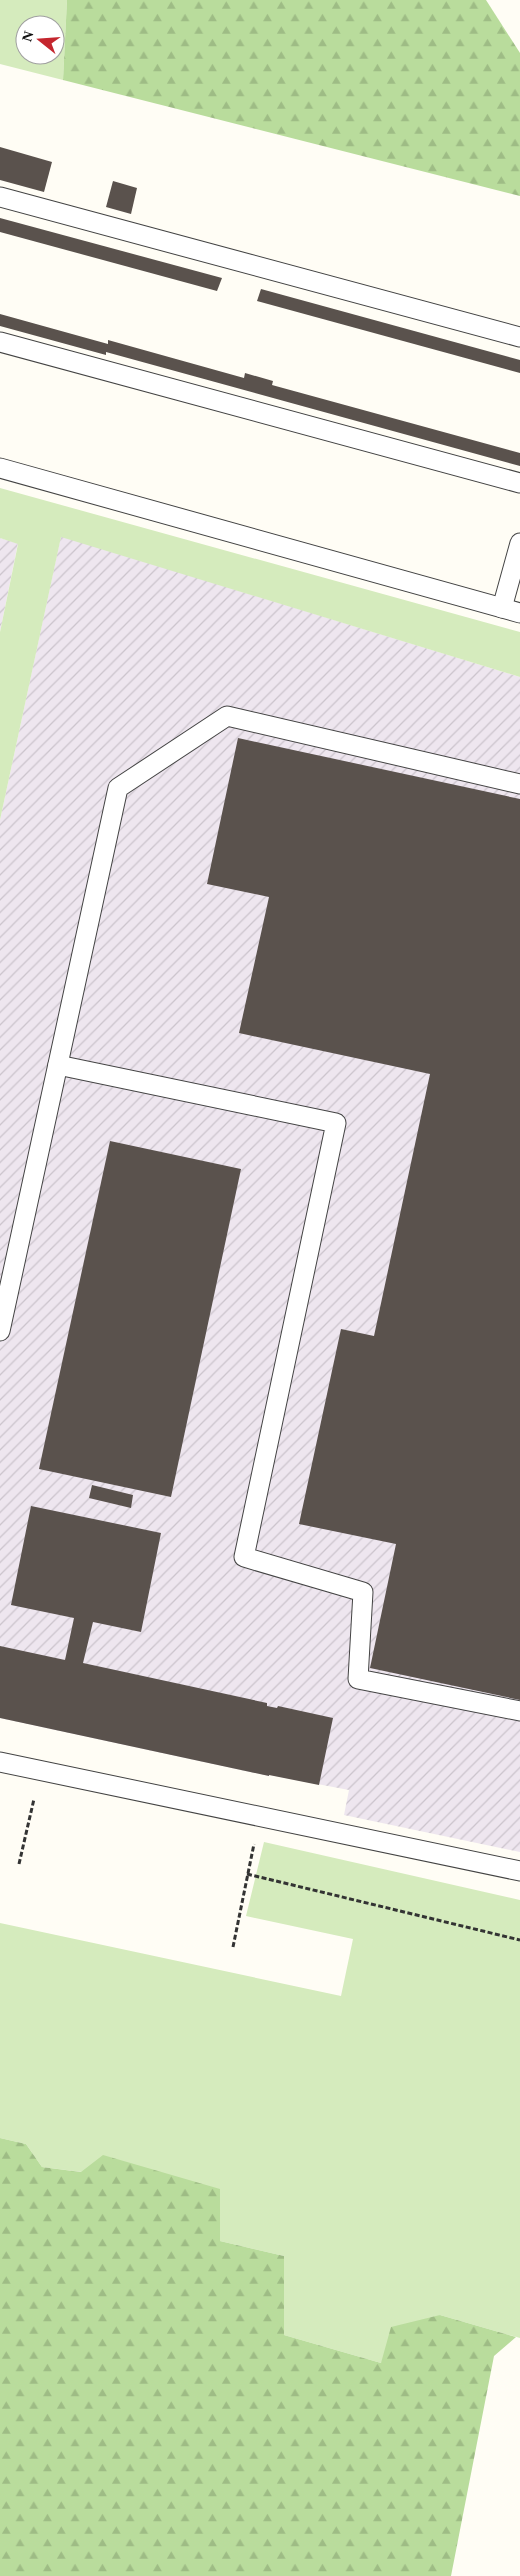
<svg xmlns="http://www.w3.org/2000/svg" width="520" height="2576" viewBox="0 0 520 2576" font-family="Georgia,serif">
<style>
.industrial{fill:url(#industrial-furrows)}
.grass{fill:#d5ebbd;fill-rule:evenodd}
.forest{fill:url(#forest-firs)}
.building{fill:#5a524d}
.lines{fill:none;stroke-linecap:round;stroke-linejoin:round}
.service-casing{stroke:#444;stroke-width:21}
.path{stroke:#333;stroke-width:3;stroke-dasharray:5 2.5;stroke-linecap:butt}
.service{stroke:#fff;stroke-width:19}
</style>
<defs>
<pattern id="industrial-furrows" width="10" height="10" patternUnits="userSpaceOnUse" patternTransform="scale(1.25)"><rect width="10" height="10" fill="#eee6ef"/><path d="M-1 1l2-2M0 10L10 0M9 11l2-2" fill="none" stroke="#cbc4cc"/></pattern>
<pattern id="forest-firs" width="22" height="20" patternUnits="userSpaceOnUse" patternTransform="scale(1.25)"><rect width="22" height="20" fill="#b9dc9c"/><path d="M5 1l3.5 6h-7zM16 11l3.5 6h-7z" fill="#9ebc85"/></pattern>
</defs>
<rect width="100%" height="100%" fill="#fffdf5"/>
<g class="industrial">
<path d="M61 536 520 677V1852L344 1815 349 1790 270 1775 269 1776 0 1718V820Z"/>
<path d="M0 538 18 543 0 632Z"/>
</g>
<g class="grass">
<path d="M0 0H67L63 80 0 64ZM25 25H55V55H25Z"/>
<path d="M0 488 520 632V677L61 537 0 820V632L18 544 0 538Z"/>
<path d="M264 1842 520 1900V2338L440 2315 381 2363 284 2335V2256L220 2241 82 2172 42 2167 26 2144 0 2138V1923L341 1996 353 1939 246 1916Z"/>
</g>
<g class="forest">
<path d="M67 0H486L520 53V196L63 80Z"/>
<path d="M0 2138 26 2144 42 2167 81 2172 103 2155 220 2189V2241L284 2256V2335L381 2363 391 2327 440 2315 516 2337 494 2356 451 2576H0Z"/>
</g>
<g class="building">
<path d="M0 147 52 162 44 192 0 180Z"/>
<path d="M113 181 137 188 131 214 106 207Z"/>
<path d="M0 218 222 278 217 291 0 232Z"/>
<path d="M261 289 520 360V373L257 301Z"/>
<path d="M0 314 108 344V340L244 378 245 373 273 381 272 385 520 453V466L106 352V355L0 326Z"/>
<path d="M238 738 520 799V1700L370 1668 396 1544 299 1524 341 1329 374 1336 430 1074 239 1033 269 897 207 884Z"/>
<path d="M110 1141 241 1169 171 1497 39 1469Z"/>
<path d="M92 1485 133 1495 131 1508 89 1498Z"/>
<path d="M31 1506 161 1533 141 1632 93 1622 83 1663 267 1703V1706L277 1708 278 1706 333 1718 319 1785 269 1775V1776L0 1718V1646L65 1660 74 1618 11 1605Z"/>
</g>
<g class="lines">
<defs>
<g id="service">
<path d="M0 197 520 337"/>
<path d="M0 342 520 483"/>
<path d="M0 468 520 613"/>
<path d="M502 608 520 543"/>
<path d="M58 1065 336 1123 244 1557 363 1592 358 1679 520 1711"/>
<path d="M0 1331 118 788 227 716 520 784"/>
<path d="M0 1762 520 1871"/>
</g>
</defs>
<use href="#service" class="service-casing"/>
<g class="path">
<path d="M19 1864 34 1799"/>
<path d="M247 1874 520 1940"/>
<path d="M233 1947 254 1844"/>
</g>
<use href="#service" class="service"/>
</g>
<g transform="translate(40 40) rotate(287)"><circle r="24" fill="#ffffff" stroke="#a0a0a0"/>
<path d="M0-4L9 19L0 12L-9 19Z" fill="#c4262e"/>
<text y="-8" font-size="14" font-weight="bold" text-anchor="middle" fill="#111111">N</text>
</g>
</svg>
